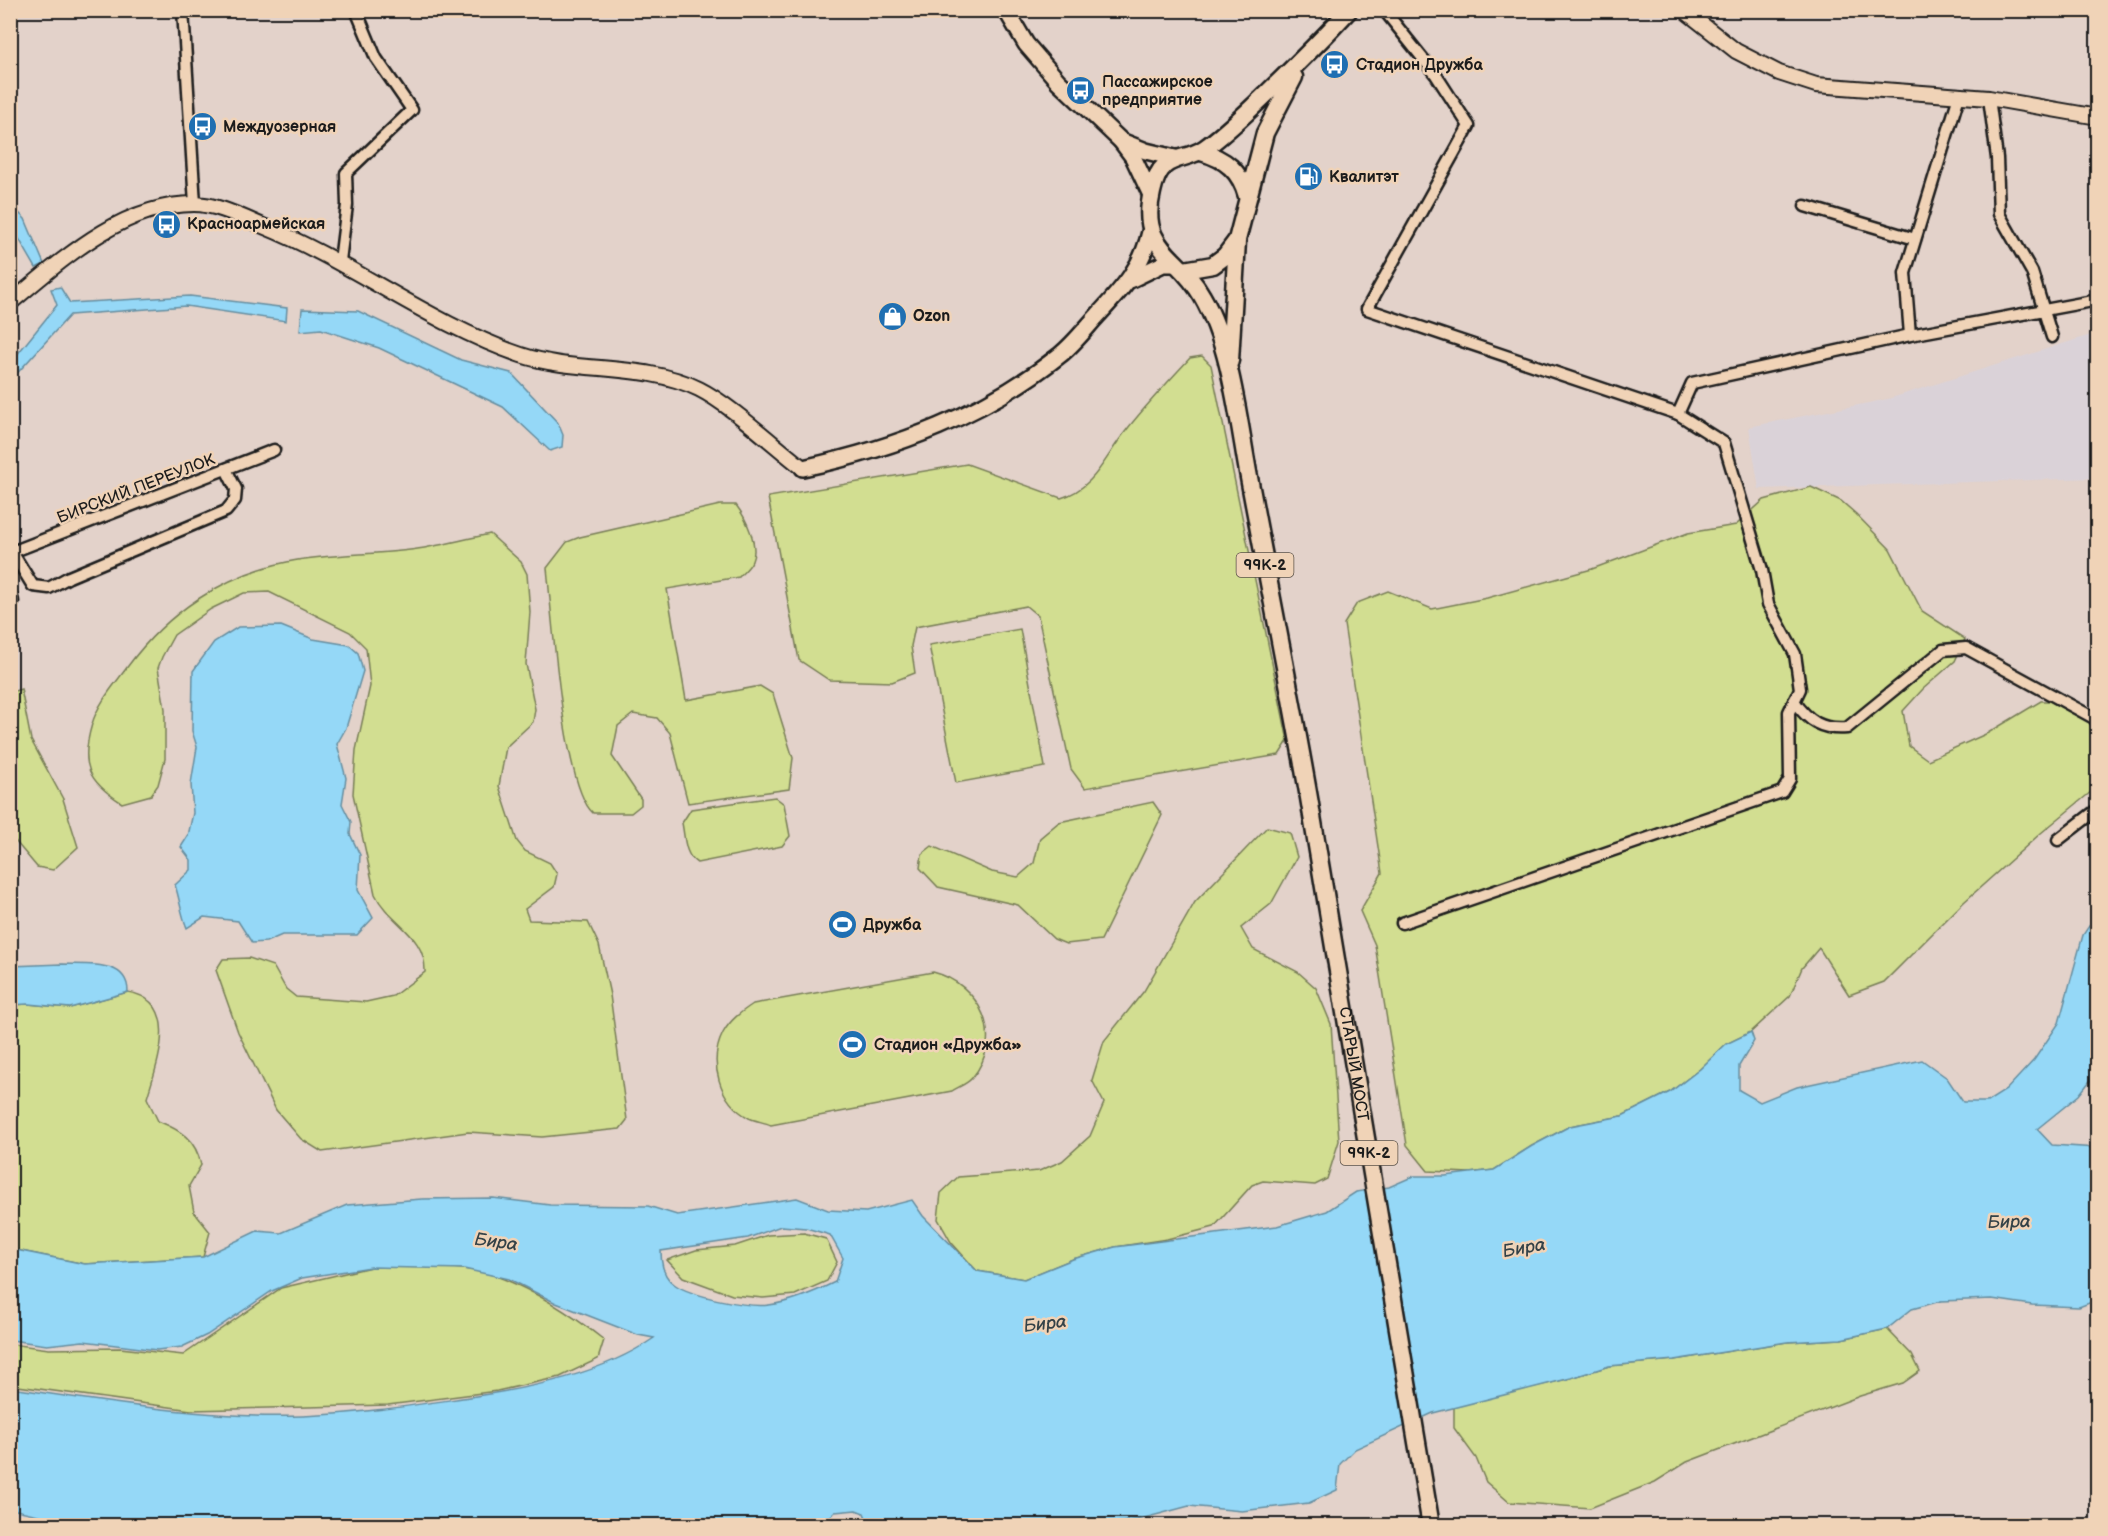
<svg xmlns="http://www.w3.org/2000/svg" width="2108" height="1536" viewBox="0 0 2108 1536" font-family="'Balsamiq Sans',sans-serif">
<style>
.built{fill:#dad2d8}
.green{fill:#d2de91;stroke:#777d56;stroke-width:1.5}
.water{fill:#95d8f7;stroke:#658d9f;stroke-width:1.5;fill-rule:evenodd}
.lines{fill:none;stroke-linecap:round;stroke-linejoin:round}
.minor-casing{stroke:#1c1c1c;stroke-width:15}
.tertiary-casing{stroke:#1c1c1c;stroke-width:18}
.secondary-casing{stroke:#1c1c1c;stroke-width:20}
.primary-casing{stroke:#1c1c1c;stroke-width:21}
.minor{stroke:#f0d3b7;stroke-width:10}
.tertiary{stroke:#f0d3b7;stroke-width:14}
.secondary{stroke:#f0d3b7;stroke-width:15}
.primary{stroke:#f0d3b7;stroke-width:16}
.labels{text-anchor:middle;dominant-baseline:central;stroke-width:5;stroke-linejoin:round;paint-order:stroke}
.shield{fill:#f0d3b7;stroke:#5c534a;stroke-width:1.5}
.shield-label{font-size:15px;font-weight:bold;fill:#1c1c1c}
.poi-label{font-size:16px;font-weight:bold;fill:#1c1c1c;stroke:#f0d3b7;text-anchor:start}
.street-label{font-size:16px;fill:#1c1c1c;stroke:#f0d3b7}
.water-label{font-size:18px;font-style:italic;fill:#344248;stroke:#f0d3b7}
</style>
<rect width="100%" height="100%" fill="#e3d2ca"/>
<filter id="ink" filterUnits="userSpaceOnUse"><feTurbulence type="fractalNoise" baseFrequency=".0167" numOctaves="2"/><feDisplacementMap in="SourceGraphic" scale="12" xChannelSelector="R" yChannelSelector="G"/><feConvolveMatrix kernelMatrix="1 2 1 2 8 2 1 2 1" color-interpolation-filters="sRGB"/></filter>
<g filter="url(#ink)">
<path class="built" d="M2097 333V478L1759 489 1749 427 1888 399Z"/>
<g class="green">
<path d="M1202 356 1211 365 1288 741 1279 755 1085 788 1071 769 1038 616 1026 606 915 627 911 646 915 673 892 682 829 680 799 660 768 497 967 464 1061 498C1094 489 1105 457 1125 432 1145 406 1168 382 1190 358Z"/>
<path d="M1811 487 1841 501 1856 514 1890 549 1922 611 1965 639 1955 661 1923 689 1903 711 1909 746 1928 760 1988 733 2041 701H2073L2097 712V787L2041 833 1964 902 1884 982 1849 995 1819 948 1802 968 1790 996 1751 1032 1726 1044 1700 1069 1670 1092 1622 1116 1570 1126 1532 1146 1494 1170 1469 1173 1428 1171 1407 1145 1375 945 1360 911 1382 873 1344 624 1357 603 1388 591 1432 609 1487 598 1592 569 1688 533 1736 525 1764 500Z"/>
<path d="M720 505H736C746 518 759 545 752 561 750 567 743 572 739 577L667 589 686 700 760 686 773 694 793 758 789 789 688 803 670 733 657 718 633 714 618 726 612 756 641 799V805L631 813H593C563 787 552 614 547 568L567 542 580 537Z"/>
<path d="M490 534 521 562 527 574 530 612 526 664 535 709 533 722 506 747 499 786 517 841 525 851 550 863 557 874 554 887 525 909 529 920 588 922 599 945 610 995 627 1120 620 1129 542 1137 468 1132 322 1152 301 1139 276 1110 238 1032 216 970 223 959 249 958 273 966 286 989 296 997 366 1002 393 996 425 972C426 934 389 924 375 894L353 794 356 750 370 686 366 648 350 632 269 592 244 593 211 609 174 635 162 657 158 668 165 709V759L158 785 151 795 122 803C87 781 80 764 92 724 98 703 115 684 128 666 167 613 223 575 287 562 327 554 370 555 410 550 436 547 463 539 490 534Z"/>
<path d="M1020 629 1045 767 956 783 929 645Z"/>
<path d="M21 689 31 740 63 799 78 847 53 870 37 867 11 836V692Z"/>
<path d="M775 797 784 804 790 836 782 846 697 863C684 855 685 837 682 823L691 809Z"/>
<path d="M1153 802 1162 815 1101 940 1066 944 1054 939 1018 905 938 887 920 868 922 854 932 846 992 872 1018 877 1034 863 1040 838 1059 822Z"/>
<path d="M1267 827 1290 833 1297 857 1271 904 1241 928 1253 949 1298 972 1316 988 1331 1024 1339 1141 1327 1179 1315 1185 1263 1181 1252 1185 1214 1227 1167 1239 1115 1247 1073 1259 1024 1279 977 1271 951 1242 938 1219 941 1193 958 1177 1039 1171 1062 1161 1090 1136 1104 1103 1092 1080 1104 1041 1144 991 1195 902Z"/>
<path d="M933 972C980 984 1006 1037 972 1078 967 1084 958 1087 952 1091L771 1125C764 1122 755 1121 749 1118 719 1102 708 1062 723 1033 730 1020 741 1012 753 1004Z"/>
<path d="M128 992C182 1001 157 1064 147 1098L158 1121C180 1130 196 1139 201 1165L189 1186 194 1212 210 1232 203 1257 85 1264 11 1249V1005L28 1004 70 1008Z"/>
<path d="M804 1233 826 1239 837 1262 827 1281 795 1295 763 1298 732 1295 683 1277 667 1260 696 1250 735 1246 768 1235Z"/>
<path d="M371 1267C407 1267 462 1264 496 1276 536 1291 571 1314 604 1340L598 1359 560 1377 497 1391 388 1405 191 1410 11 1385V1344L49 1349 120 1348 183 1355 281 1288Z"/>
<path d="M1887 1329 1912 1355 1920 1371 1903 1383 1860 1396 1687 1462 1655 1482 1590 1508 1509 1502 1486 1482 1476 1458 1454 1428V1406L1571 1378 1609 1366 1674 1360 1787 1342 1841 1339Z"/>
</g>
<g class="water">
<path d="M11 205 25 219 44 264 36 268 11 225Z"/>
<path d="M60 287 70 303 190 296 287 308 286 321 186 306 70 315 11 380V362L57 305 51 289Z"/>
<path d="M302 309 358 311 461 360 511 373 558 423 563 435 562 447 550 451 503 407 379 348 321 329 300 331Z"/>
<path d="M281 626 313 639 349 645 358 653 363 671 346 728 337 744 346 778 342 804 351 822 350 834 360 855 358 890 373 918 357 935H282L266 942 252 943 238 921 204 917 187 928C181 914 180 900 175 885L191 870V860L181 847 188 836 193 813 191 784 197 747 192 731 193 671 214 642 238 627Z"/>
<path d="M2097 914V1072L2079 1095 2037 1129 2052 1145 2097 1148V1300L2079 1307 2032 1305 1992 1299 1941 1301 1912 1309 1887 1329 1841 1339 1787 1342 1674 1360 1609 1366 1571 1378 1433 1413 1355 1449 1340 1464 1337 1490 1309 1503 1242 1511 1189 1506 1137 1520 1087 1526 869 1525 864 1513 856 1510 835 1512 828 1519 770 1526 83 1525 11 1509V1388C107 1402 206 1419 303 1416 359 1414 415 1405 470 1397 531 1388 602 1374 654 1338L638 1335 556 1303 509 1279 464 1269 371 1267 302 1278 272 1291 207 1335 182 1347 157 1350 83 1341 47 1345 11 1340V1249L85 1264 203 1257 257 1231 281 1233 347 1205 422 1199 493 1198 550 1205 648 1206 677 1215 797 1198 828 1210 866 1212 912 1200 923 1216 977 1271 1024 1279 1073 1259 1115 1247 1277 1226 1327 1211 1356 1192 1389 1187 1414 1176H1445L1494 1170 1532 1146 1570 1126 1622 1116 1670 1092 1700 1069 1726 1044 1751 1032 1754 1041 1739 1066V1090L1760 1102 1797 1087 1922 1060 1947 1078 1963 1102H1987L2006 1090 2034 1060 2059 1023 2083 935ZM781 1226 806 1228 830 1235 843 1258 835 1282C815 1292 791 1302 769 1305 749 1308 690 1296 674 1284 663 1277 661 1263 661 1251L748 1238Z"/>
<path d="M62 964C86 965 128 959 128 992L70 1008 28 1004 11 1005V966Z"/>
</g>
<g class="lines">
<defs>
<g id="minor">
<path d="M183 10 195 204"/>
<path d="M1384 10 1436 75 1469 126 1367 309 1678 414 1724 443 1762 570 1768 604 1795 654 1800 689 1789 712 1790 779 1782 792 1402 923"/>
<path d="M1989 98 1997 158 1999 214 2032 272 2052 337"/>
<path d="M1805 206 1915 239"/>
<path d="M340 261 347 205 346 173 412 110 376 58 356 10"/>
<path d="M1910 335 1905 273 1959 96"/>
<path d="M1678 414 1692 383 1910 335 2098 300"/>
<path d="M11 548 12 552 274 450"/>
<path d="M12 552 33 586 49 588 69 577 226 511 235 500 236 489 227 471"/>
<path d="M10 592 13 601"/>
<path d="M1794 701C1809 722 1822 730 1847 728L1943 650 1966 648 2094 718 2098 723"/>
<path d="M2058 840 2098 809"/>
</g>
<g id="tertiary">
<path d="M1684 10 1736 51 1779 73 1816 85 1989 98 2098 117"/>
<path d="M10 303C62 260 122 204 194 204 216 204 242 217 263 226 352 262 430 324 521 355 578 374 644 362 699 389 731 405 773 445 803 468"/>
</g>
<g id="secondary">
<path d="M1006 10 1026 44 1058 81 1121 141 1133 157 1151 195"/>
<path d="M1121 141 1146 151 1175 158"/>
<path d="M1132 279 1163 264H1174"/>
<path d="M803 468C896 448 985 415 1060 355 1074 344 1086 328 1098 315 1122 289 1142 268 1150 232"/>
</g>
<g id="primary">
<path id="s1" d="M1349 10C1321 41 1291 70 1261 99 1243 116 1225 134 1205 148 1182 164 1161 150 1152 192 1138 250 1179 254 1202 296 1230 344 1238 417 1248 472 1268 580 1290 689 1309 798 1351 1040 1389 1283 1431 1526"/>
<path d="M1201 152C1226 159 1240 171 1247 196"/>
<path d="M1184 270 1213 265 1225 256 1237 240 1265 133 1294 77"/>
<path d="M1230 361 1237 241"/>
</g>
</defs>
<use href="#minor" class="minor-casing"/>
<use href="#tertiary" class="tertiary-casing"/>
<use href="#secondary" class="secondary-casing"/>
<use href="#primary" class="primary-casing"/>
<use href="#minor" class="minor"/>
<use href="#tertiary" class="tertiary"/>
<use href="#secondary" class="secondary"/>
<use href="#primary" class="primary"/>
</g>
</g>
<defs>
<symbol id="bus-disc" viewBox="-11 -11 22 22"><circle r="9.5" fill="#1f6fb2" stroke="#f0d3b7"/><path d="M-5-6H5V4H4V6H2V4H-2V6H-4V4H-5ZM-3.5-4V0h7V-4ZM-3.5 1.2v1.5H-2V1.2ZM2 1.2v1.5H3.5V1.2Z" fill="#fff"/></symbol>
<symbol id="fuel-disc" viewBox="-11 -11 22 22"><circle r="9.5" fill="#1f6fb2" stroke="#f0d3b7"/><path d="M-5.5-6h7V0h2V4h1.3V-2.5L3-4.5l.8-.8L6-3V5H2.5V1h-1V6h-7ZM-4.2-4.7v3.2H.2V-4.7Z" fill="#fff"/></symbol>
<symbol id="shop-disc" viewBox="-11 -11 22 22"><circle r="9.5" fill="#1f6fb2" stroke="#f0d3b7"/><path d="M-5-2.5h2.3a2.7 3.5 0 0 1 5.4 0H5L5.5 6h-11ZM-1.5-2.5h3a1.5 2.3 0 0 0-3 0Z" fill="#fff"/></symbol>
<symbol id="stadium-disc" viewBox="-11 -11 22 22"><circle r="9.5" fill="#1f6fb2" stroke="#f0d3b7"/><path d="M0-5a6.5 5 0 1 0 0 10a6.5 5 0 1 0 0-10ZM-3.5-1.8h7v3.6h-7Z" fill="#fff"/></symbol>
</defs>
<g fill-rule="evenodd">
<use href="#bus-disc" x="1318" y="48" width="33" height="33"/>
<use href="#bus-disc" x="1064" y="74" width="33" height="33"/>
<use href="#bus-disc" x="186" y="110" width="33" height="33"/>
<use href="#fuel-disc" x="1292" y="160" width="33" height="33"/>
<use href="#bus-disc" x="150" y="208" width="33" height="33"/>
<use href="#shop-disc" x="876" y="300" width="33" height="33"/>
<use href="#stadium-disc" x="826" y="908" width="33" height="33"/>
<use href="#stadium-disc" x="836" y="1028" width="33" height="33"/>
</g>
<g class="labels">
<g class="shield">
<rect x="1236.5" y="553" width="57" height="24" rx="4.5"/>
<rect x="1340.5" y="1141" width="57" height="24" rx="4.5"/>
</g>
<g class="shield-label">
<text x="1265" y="565">99К-2</text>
<text x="1369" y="1153">99К-2</text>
</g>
<g class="poi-label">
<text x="1356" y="65">Стадион Дружба</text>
<text x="1102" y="82">Пассажирское<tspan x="1102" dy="18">предприятие</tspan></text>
<text x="223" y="127">Междуозерная</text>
<text x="1329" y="177">Квалитэт</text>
<text x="187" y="224">Красноармейская</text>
<text x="913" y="316">Ozon</text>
<text x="863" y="925">Дружба</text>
<text x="874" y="1045">Стадион «Дружба»</text>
</g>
<g class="street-label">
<text transform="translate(136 489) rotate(-21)">БИРСКИЙ ПЕРЕУЛОК</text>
<text stroke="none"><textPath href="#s1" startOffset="1180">СТАРЫЙ МОСТ</textPath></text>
</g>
<g class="water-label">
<text transform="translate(2009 1222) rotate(-1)">Бира</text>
<text transform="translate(496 1242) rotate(8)">Бира</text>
<text transform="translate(1524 1248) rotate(-10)">Бира</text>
<text transform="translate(1045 1324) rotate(-7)">Бира</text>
</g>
</g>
<rect width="2108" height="1536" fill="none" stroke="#f0d3b7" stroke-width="36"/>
<rect x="18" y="18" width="2072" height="1500" fill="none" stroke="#1c1c1c" stroke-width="2" filter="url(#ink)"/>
</svg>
